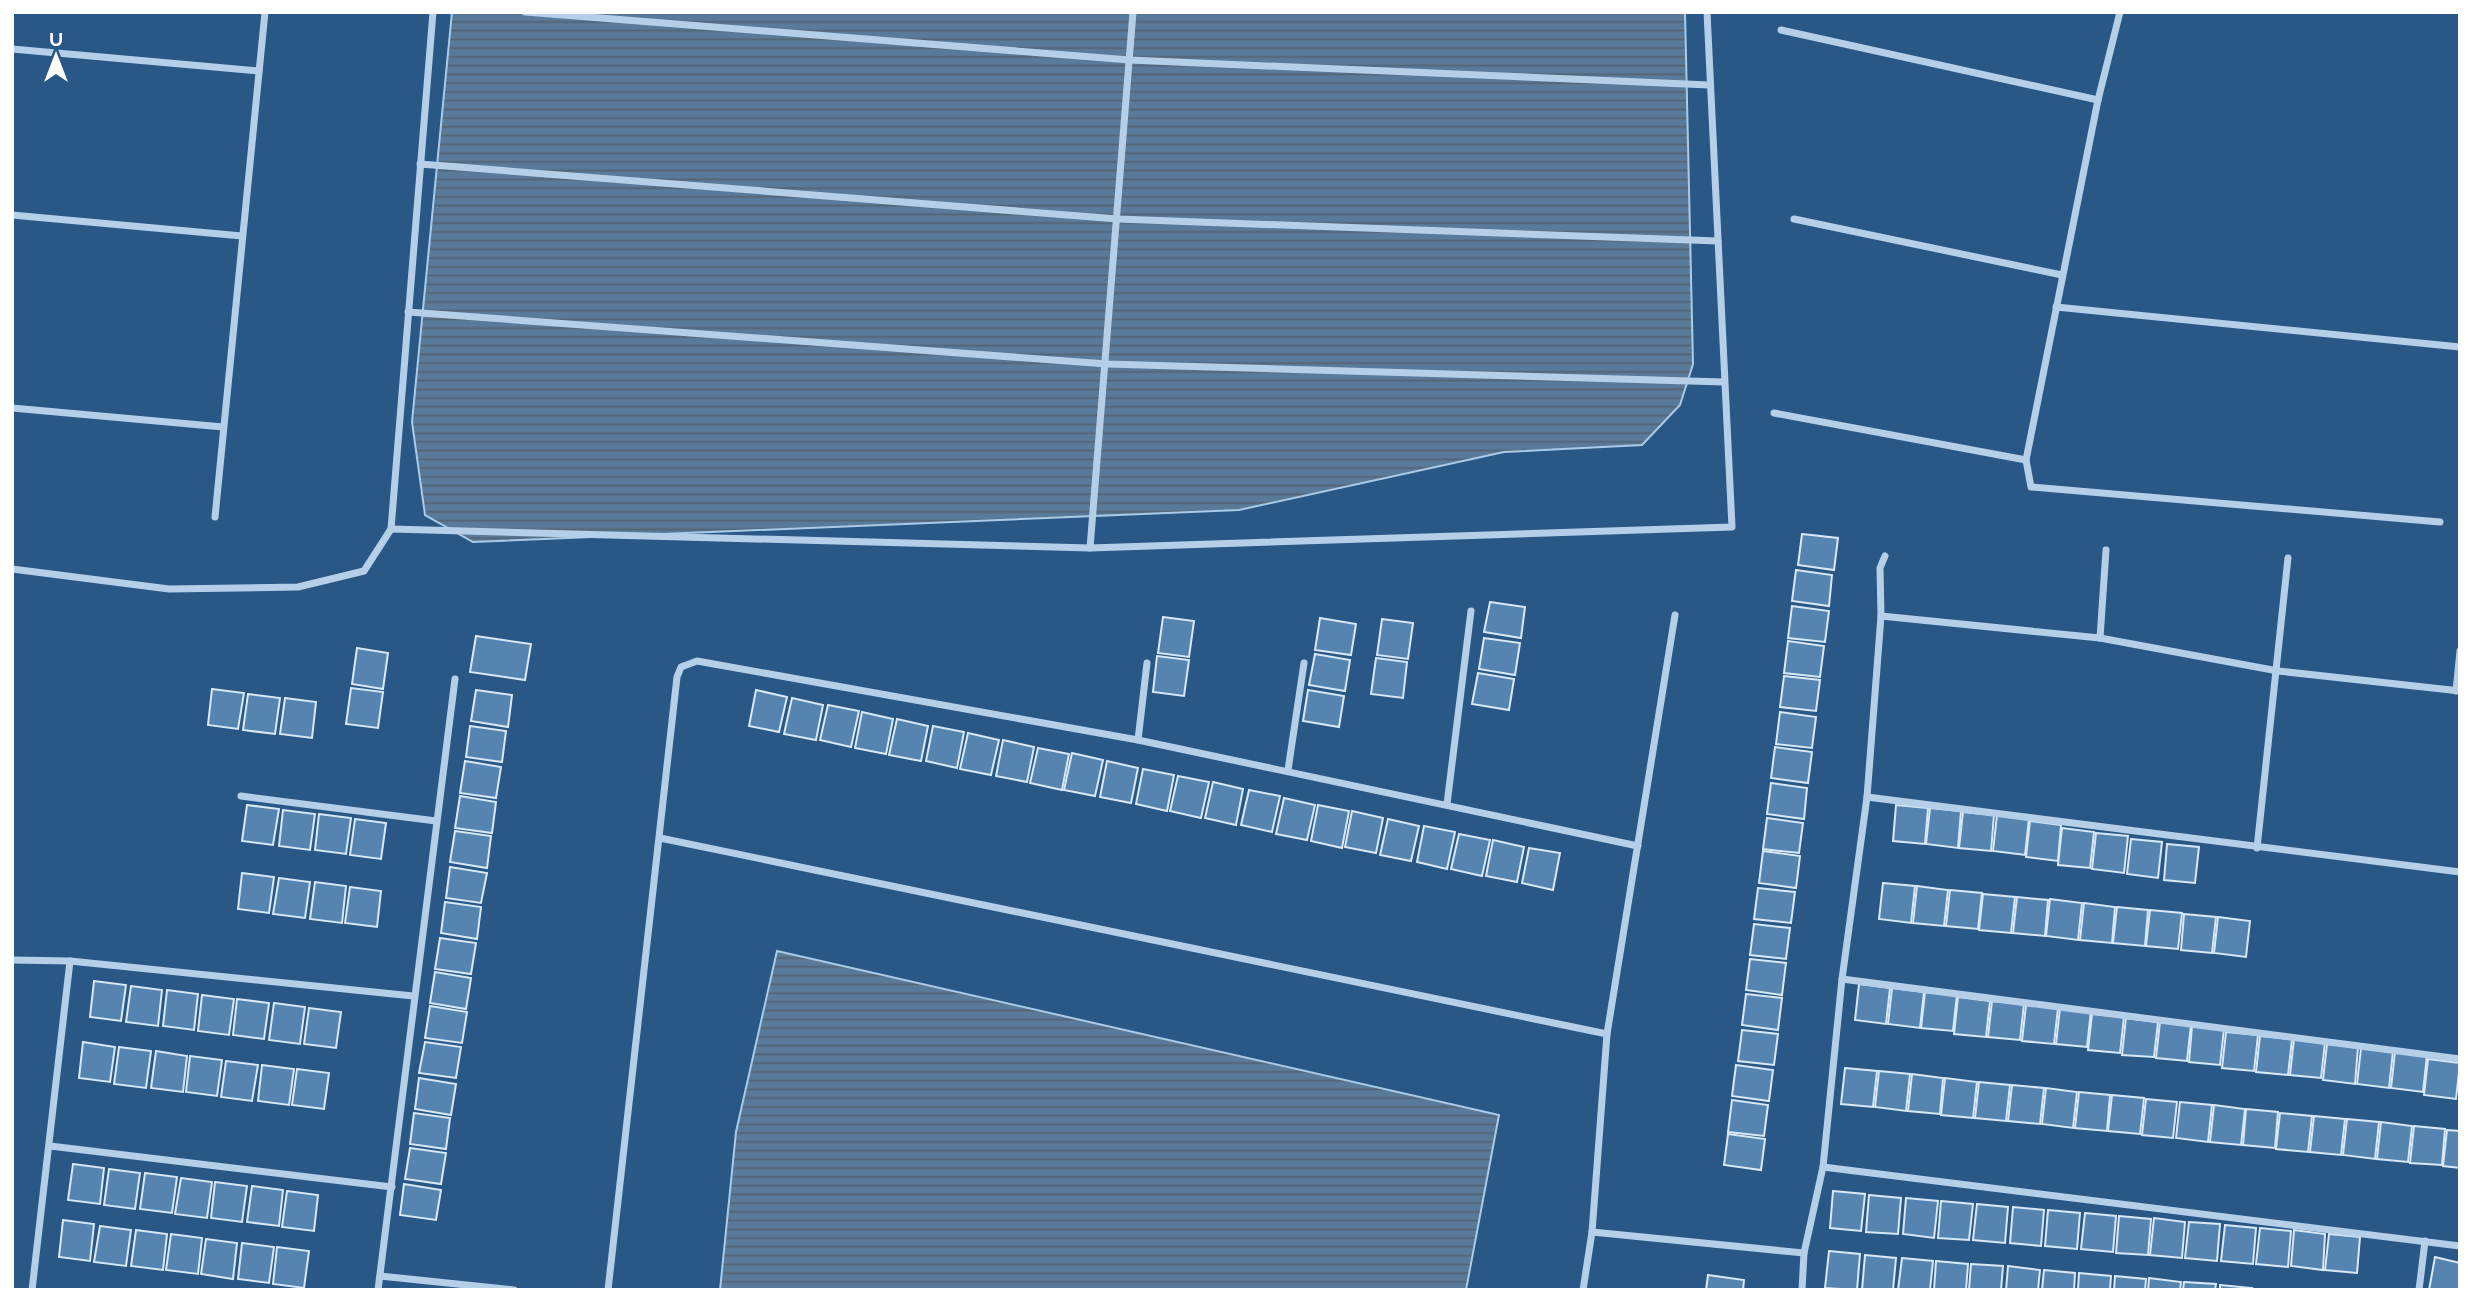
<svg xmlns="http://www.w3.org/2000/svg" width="2472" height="1302" viewBox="0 0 2472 1302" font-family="Raleway,sans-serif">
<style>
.water{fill:url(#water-rules);stroke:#a9cbe8;stroke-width:2}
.building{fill:#5684b0;stroke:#d8e8f6;stroke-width:2}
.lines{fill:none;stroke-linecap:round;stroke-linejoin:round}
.minor{stroke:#b5cfe8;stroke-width:7}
</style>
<defs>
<pattern id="water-rules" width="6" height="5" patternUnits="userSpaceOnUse" patternTransform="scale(1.75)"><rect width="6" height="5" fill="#5a7a9a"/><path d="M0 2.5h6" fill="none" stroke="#536373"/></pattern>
</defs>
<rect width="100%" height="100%" fill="#295887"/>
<g class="water">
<path d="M452 12H1685L1693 364 1680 405 1642 445 1504 452 1239 510 473 542 425 515 412 422Z"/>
<path d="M777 951 1499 1115 1466 1290H720L736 1132Z"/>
</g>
<g class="building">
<path d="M1802 534 1838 538 1834 570 1798 565Z"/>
<path d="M1796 570 1832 575 1829 606 1792 601Z"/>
<path d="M1490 602 1525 607 1521 638 1484 632Z"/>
<path d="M1792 606 1829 611 1825 642 1788 638Z"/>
<path d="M1163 617 1194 621 1189 657 1158 653Z"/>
<path d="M1320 618 1356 624 1351 655 1315 650Z"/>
<path d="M1382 619 1413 623 1408 659 1377 655Z"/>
<path d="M476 636 531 644 525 680 470 672Z"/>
<path d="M1484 638 1520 643 1515 675 1479 669Z"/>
<path d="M1788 641 1824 646 1820 677 1784 673Z"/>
<path d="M357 648 388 653 383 689 352 684Z"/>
<path d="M1315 654 1350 660 1345 691 1309 685Z"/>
<path d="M1157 656 1189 660 1184 696 1153 692Z"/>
<path d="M1376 658 1407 662 1403 698 1371 694Z"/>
<path d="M1478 673 1514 679 1509 710 1472 704Z"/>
<path d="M1784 676 1820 680 1816 711 1780 707Z"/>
<path d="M351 688 383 692 378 728 346 724Z"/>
<path d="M212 689 244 693 238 729 208 725Z"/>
<path d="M476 690 512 695 508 727 471 721Z"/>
<path d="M756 690 787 697 779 732 749 726Z"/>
<path d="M1308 690 1344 696 1339 727 1303 721Z"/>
<path d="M248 694 280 698 275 734 243 730Z"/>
<path d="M285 698 316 702 312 738 280 734Z"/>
<path d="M792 698 823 705 816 740 784 734Z"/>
<path d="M828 705 859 711 851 747 820 740Z"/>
<path d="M862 712 893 719 886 754 855 748Z"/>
<path d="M1780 712 1816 717 1812 748 1776 744Z"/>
<path d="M897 719 928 726 921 761 889 755Z"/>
<path d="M470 726 506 731 502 762 466 757Z"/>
<path d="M933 726 964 732 957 768 926 761Z"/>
<path d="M968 733 999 740 991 775 960 769Z"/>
<path d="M1003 740 1034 747 1027 782 996 776Z"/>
<path d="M1775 747 1812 752 1808 783 1771 778Z"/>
<path d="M1038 748 1069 754 1062 790 1030 783Z"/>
<path d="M1072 753 1103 760 1095 796 1064 790Z"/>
<path d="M465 761 501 767 496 798 460 793Z"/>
<path d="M1107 761 1138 768 1131 803 1100 797Z"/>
<path d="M1143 769 1174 775 1167 811 1136 804Z"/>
<path d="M1178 776 1209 782 1201 818 1170 811Z"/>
<path d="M1213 782 1243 789 1236 825 1205 818Z"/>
<path d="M1771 783 1807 788 1804 819 1767 814Z"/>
<path d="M1249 790 1280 796 1272 832 1241 825Z"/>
<path d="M460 796 496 802 492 833 455 828Z"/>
<path d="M1284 798 1315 805 1307 840 1276 834Z"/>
<path d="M247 805 279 809 273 845 242 841Z"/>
<path d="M1318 805 1349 811 1342 848 1311 841Z"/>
<path d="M1896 805 1928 808 1925 844 1893 841Z"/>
<path d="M1930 808 1961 811 1958 848 1926 844Z"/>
<path d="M283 810 315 814 310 850 279 846Z"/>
<path d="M1352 811 1383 818 1376 853 1345 847Z"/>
<path d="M1963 812 1994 815 1991 851 1959 848Z"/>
<path d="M319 814 351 818 346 854 315 850Z"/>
<path d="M1997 815 2029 819 2025 855 1993 851Z"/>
<path d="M1767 818 1803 823 1799 853 1763 849Z"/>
<path d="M355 819 386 823 381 859 350 855Z"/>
<path d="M1388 819 1419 826 1411 861 1380 855Z"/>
<path d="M2030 821 2061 825 2058 861 2026 857Z"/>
<path d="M1424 826 1455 832 1447 869 1417 862Z"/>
<path d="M2062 828 2094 832 2090 868 2058 865Z"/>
<path d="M455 831 491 836 487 868 450 862Z"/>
<path d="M2096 833 2128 836 2124 873 2092 869Z"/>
<path d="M1459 834 1490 840 1482 876 1451 869Z"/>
<path d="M2131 839 2162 842 2158 878 2127 874Z"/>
<path d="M1493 840 1524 847 1517 882 1486 876Z"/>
<path d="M2167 844 2199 847 2195 883 2164 880Z"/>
<path d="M1529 848 1560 853 1553 890 1522 883Z"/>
<path d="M1763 851 1800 856 1796 888 1759 883Z"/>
<path d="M450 867 487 873 481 903 446 898Z"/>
<path d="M242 873 274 877 269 913 238 909Z"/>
<path d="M279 878 310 882 305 918 273 914Z"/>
<path d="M315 882 346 886 342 923 310 919Z"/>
<path d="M1883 883 1915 886 1911 923 1879 919Z"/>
<path d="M1917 886 1948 890 1944 926 1913 923Z"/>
<path d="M350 887 381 891 377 927 345 923Z"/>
<path d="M1758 888 1795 892 1791 923 1754 919Z"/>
<path d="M1950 890 1982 893 1978 929 1946 926Z"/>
<path d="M1983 894 2015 897 2011 933 1979 930Z"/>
<path d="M2017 897 2048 900 2045 936 2013 933Z"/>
<path d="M2050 899 2082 903 2078 940 2046 936Z"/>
<path d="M445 902 481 907 477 939 441 933Z"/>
<path d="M2084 903 2115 907 2112 943 2080 940Z"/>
<path d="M2117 907 2148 910 2145 946 2113 943Z"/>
<path d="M2150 910 2182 913 2178 949 2146 946Z"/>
<path d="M2184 914 2216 917 2212 953 2181 950Z"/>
<path d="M2218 917 2250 921 2246 957 2214 953Z"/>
<path d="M1754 924 1790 928 1786 959 1750 955Z"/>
<path d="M440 938 476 943 471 974 435 969Z"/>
<path d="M1750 959 1786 963 1782 995 1746 990Z"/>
<path d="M435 972 471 978 466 1009 430 1003Z"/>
<path d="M94 981 126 985 121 1021 90 1017Z"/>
<path d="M1859 984 1890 988 1886 1024 1855 1020Z"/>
<path d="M131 986 162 990 158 1026 126 1022Z"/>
<path d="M1892 988 1924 992 1920 1028 1888 1024Z"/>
<path d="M167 990 198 994 194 1030 163 1026Z"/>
<path d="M1925 992 1957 995 1953 1031 1921 1028Z"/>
<path d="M1746 994 1782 998 1778 1030 1742 1025Z"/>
<path d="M202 995 234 999 229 1035 198 1031Z"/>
<path d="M1958 997 1990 1001 1986 1037 1954 1034Z"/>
<path d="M237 999 269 1003 264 1039 233 1035Z"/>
<path d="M1992 1001 2024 1004 2020 1040 1988 1037Z"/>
<path d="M274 1003 305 1007 300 1044 269 1040Z"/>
<path d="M2026 1005 2058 1008 2054 1044 2022 1041Z"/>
<path d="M430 1006 467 1012 462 1043 425 1038Z"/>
<path d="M309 1008 341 1012 336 1048 304 1044Z"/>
<path d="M2060 1008 2091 1011 2087 1047 2056 1044Z"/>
<path d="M2092 1014 2124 1017 2120 1053 2088 1050Z"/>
<path d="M2126 1018 2158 1022 2154 1057 2122 1055Z"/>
<path d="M2160 1022 2191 1025 2187 1061 2156 1058Z"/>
<path d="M2192 1026 2224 1029 2220 1065 2189 1062Z"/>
<path d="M1742 1030 1778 1034 1774 1065 1738 1061Z"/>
<path d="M2226 1032 2258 1035 2254 1071 2222 1068Z"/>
<path d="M2260 1036 2292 1039 2288 1075 2256 1072Z"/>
<path d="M2294 1039 2325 1042 2321 1078 2290 1075Z"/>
<path d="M83 1042 115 1047 110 1082 79 1078Z"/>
<path d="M425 1042 461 1047 456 1078 419 1073Z"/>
<path d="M2327 1044 2358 1047 2355 1084 2323 1080Z"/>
<path d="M119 1047 151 1051 146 1088 114 1084Z"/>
<path d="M2361 1048 2393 1051 2389 1088 2357 1084Z"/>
<path d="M156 1051 187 1056 183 1092 151 1088Z"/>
<path d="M2395 1052 2427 1055 2423 1092 2391 1088Z"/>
<path d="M190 1056 222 1060 217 1096 186 1092Z"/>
<path d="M2428 1059 2460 1063 2456 1099 2424 1095Z"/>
<path d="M226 1061 258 1065 252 1101 221 1097Z"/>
<path d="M262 1065 294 1069 289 1105 258 1101Z"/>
<path d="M1736 1065 1773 1070 1769 1101 1732 1096Z"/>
<path d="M1845 1068 1877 1071 1873 1107 1841 1104Z"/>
<path d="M297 1069 329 1073 324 1109 292 1105Z"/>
<path d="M1879 1071 1910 1074 1906 1111 1875 1107Z"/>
<path d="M1912 1074 1943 1078 1940 1114 1908 1111Z"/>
<path d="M419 1078 456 1084 451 1115 415 1109Z"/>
<path d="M1945 1078 1977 1082 1973 1118 1941 1115Z"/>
<path d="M1979 1082 2010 1085 2006 1121 1975 1118Z"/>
<path d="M2012 1085 2044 1088 2040 1124 2008 1121Z"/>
<path d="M2046 1088 2077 1092 2073 1128 2042 1124Z"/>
<path d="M2079 1092 2110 1095 2107 1131 2075 1128Z"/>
<path d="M2112 1095 2144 1098 2140 1134 2108 1131Z"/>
<path d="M2146 1099 2177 1102 2173 1138 2142 1135Z"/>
<path d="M1732 1100 1768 1105 1764 1136 1728 1132Z"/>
<path d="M2180 1102 2212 1105 2208 1142 2176 1138Z"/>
<path d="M2214 1105 2245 1109 2241 1145 2210 1142Z"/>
<path d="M2246 1109 2278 1112 2275 1148 2243 1145Z"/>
<path d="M414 1113 450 1118 446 1149 410 1144Z"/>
<path d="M2280 1113 2312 1116 2308 1152 2276 1149Z"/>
<path d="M2314 1116 2345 1119 2341 1155 2310 1152Z"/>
<path d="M2347 1119 2379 1122 2375 1159 2343 1155Z"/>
<path d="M2381 1122 2412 1126 2408 1162 2377 1159Z"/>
<path d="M2414 1126 2445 1129 2442 1165 2410 1163Z"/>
<path d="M2447 1130 2460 1131V1168L2443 1166Z"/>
<path d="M1728 1134 1765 1139 1761 1170 1724 1165Z"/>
<path d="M410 1148 446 1153 441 1184 405 1179Z"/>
<path d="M73 1164 104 1168 100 1204 68 1200Z"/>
<path d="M109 1169 140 1173 135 1209 104 1205Z"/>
<path d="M145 1173 177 1177 172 1213 140 1209Z"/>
<path d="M181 1178 212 1182 207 1218 175 1214Z"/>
<path d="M215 1182 247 1186 242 1222 211 1218Z"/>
<path d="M404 1184 441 1190 436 1220 400 1215Z"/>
<path d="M252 1186 283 1190 279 1226 247 1222Z"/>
<path d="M287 1191 318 1195 314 1231 282 1227Z"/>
<path d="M1833 1191 1865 1194 1861 1231 1830 1228Z"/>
<path d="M1869 1195 1901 1198 1898 1234 1866 1232Z"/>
<path d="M1906 1198 1938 1201 1934 1238 1903 1234Z"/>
<path d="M1941 1201 1973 1204 1969 1240 1938 1238Z"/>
<path d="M1977 1204 2008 1207 2005 1243 1973 1240Z"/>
<path d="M2013 1207 2044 1210 2041 1246 2010 1243Z"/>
<path d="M2048 1210 2080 1213 2077 1249 2045 1246Z"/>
<path d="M2085 1213 2116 1216 2113 1252 2081 1249Z"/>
<path d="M2119 1216 2151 1219 2148 1255 2116 1253Z"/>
<path d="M2154 1218 2185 1222 2182 1258 2150 1255Z"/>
<path d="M63 1220 94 1224 90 1261 59 1257Z"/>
<path d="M2189 1222 2220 1224 2217 1261 2185 1258Z"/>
<path d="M2225 1225 2256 1228 2253 1264 2221 1261Z"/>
<path d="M100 1226 131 1230 126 1266 94 1262Z"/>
<path d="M2260 1228 2291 1231 2288 1267 2256 1264Z"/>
<path d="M136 1230 167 1234 163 1270 131 1266Z"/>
<path d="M2294 1230 2325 1234 2323 1270 2291 1266Z"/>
<path d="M171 1234 202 1238 198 1274 166 1270Z"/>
<path d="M2329 1234 2360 1237 2357 1273 2325 1270Z"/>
<path d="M206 1239 237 1243 233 1279 201 1274Z"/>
<path d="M242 1243 274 1247 269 1283 238 1279Z"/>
<path d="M277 1247 309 1251 304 1288 273 1284Z"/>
<path d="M1829 1251 1860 1254 1857 1290 1825 1288Z"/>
<path d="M1865 1255 1896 1258 1893 1290H1862Z"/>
<path d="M2435 1257 2460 1263V1290H2429Z"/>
<path d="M1902 1258 1933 1261 1930 1290H1898Z"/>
<path d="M1936 1261 1968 1264 1966 1290H1934Z"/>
<path d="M1971 1264 2003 1266 2001 1290H1969Z"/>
<path d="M2008 1266 2040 1270 2038 1290H2006Z"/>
<path d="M2044 1270 2075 1273 2074 1290H2042Z"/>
<path d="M2079 1273 2111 1276 2110 1290H2078Z"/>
<path d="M1708 1275 1744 1280 1743 1290H1706Z"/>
<path d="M2115 1276 2146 1279 2145 1290H2114Z"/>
<path d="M2149 1278 2181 1282 2180 1290H2148Z"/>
<path d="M2184 1282 2216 1284 2215 1290H2183Z"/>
<path d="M2220 1285 2252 1288 2251 1290H2220Z"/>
</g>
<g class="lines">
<g class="minor">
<path d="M525 12 1130 60 1709 85"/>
<path d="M2120 12 2098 100 2026 460 2031 487 2440 522"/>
<path d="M1781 30 2098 100"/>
<path d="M12 49 259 71"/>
<path d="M420 164 1118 219 1718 241"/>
<path d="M12 215 242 236"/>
<path d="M1794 219 2062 275"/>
<path d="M2056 307 2460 347"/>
<path d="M408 312 1107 364 1724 382"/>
<path d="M12 408 223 427"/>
<path d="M1774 413 2026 460"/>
<path d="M215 517 265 12"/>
<path d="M391 529 1090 548 1133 12"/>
<path d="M1090 548 1732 527 1707 12"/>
<path d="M12 569 169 589 298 587 364 571 391 529 433 12"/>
<path d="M1881 616 2100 638 2278 671 2460 691"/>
<path d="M2100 638 2106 550"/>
<path d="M2456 691 2460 651"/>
<path d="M1138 740 1147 663"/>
<path d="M1288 770 1304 663"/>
<path d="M241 796 436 821"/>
<path d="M1867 797 2460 872"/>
<path d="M1447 804 1471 611"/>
<path d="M660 838 1607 1034"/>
<path d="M2257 848 2288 558"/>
<path d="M12 960 70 961 413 996"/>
<path d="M1842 979 2460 1059"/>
<path d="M50 1146 392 1187"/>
<path d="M1823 1167 2460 1246"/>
<path d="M1592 1232 1804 1253"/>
<path d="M380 1276 514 1290"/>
<path d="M32 1290 70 961"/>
<path d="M378 1290 455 679"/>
<path d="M608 1290 677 677 681 667 697 661 1138 740 1638 846"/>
<path d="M1583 1290 1592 1232 1607 1034 1675 615"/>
<path d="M1802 1290 1804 1253 1823 1167 1842 979 1867 797 1881 616 1880 568 1885 556"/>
<path d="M2419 1290 2425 1241"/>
</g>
</g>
<rect width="2472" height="1302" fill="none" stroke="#ffffff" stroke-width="28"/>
<g transform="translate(56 56)" stroke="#295887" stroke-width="5" paint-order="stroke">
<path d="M0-5L12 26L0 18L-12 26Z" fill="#ffffff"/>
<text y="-10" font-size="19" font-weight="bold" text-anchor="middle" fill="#ffffff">U</text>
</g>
</svg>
